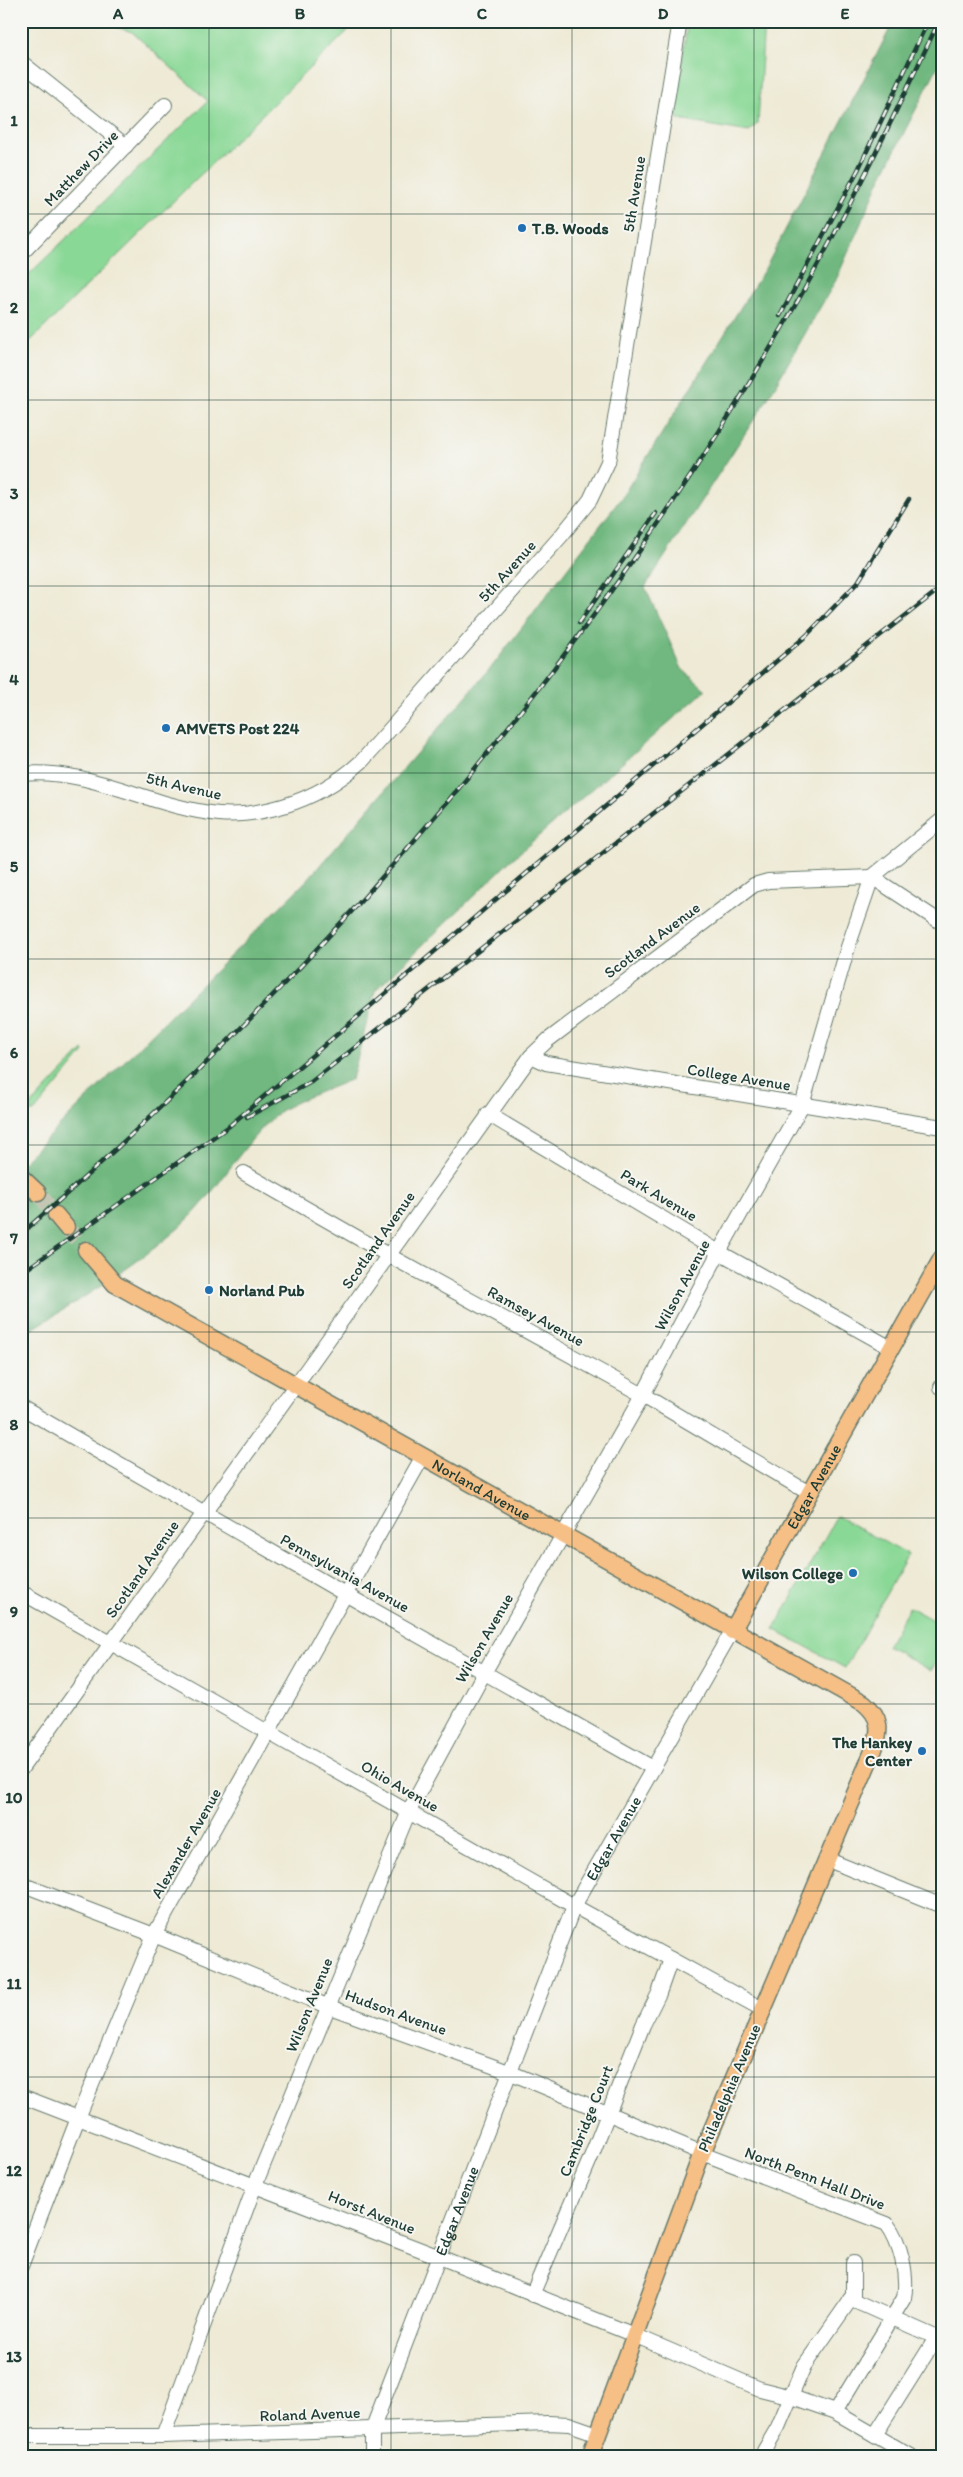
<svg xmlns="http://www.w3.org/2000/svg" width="963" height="2477" viewBox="0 0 963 2477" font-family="Itim,sans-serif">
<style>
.green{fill:#8ad896;stroke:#548a65}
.forest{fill:#6fb87f;stroke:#477a5a}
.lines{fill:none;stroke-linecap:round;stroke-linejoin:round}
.major-tunnel{stroke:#c5c7b5;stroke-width:16;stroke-dasharray:16 8;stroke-linecap:butt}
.minor-casing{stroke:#677a6c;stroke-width:16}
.major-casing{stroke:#677a6c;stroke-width:19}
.minor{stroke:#fff;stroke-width:14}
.major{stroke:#f5bf86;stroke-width:16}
.rail-casing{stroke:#1f3d34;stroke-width:4.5}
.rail{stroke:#f6f6f2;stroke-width:2.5;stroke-dasharray:8;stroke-linecap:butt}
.grid{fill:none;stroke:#1f3d34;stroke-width:1;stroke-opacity:0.55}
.poi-dot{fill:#1f6fb2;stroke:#f6f6f2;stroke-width:2}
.labels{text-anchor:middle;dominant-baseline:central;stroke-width:4;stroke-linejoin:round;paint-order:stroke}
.street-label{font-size:16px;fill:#1f3d34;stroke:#f6f6f2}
.poi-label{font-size:16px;font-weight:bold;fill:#1f3d34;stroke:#f6f6f2;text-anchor:start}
.neatline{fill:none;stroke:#1f3d34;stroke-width:2}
.grid-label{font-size:16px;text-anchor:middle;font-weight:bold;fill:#1f3d34}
</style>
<rect width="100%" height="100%" fill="#f6f6f2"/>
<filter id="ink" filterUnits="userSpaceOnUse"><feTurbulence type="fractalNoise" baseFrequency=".02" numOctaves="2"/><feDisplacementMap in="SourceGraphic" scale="10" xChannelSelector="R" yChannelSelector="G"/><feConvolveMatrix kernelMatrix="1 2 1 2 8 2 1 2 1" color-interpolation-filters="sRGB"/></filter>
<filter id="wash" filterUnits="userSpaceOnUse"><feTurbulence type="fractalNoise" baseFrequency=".0096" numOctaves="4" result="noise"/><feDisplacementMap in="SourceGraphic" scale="20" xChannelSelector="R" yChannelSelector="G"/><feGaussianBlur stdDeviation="1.12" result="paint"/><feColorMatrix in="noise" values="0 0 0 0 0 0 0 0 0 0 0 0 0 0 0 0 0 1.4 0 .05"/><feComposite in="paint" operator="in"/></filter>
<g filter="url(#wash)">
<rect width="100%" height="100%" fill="#eeead5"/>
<g class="green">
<path d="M98 21H358L21 350V282L208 101 132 32Z"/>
<path d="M688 21H764L758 123 749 132 679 120 674 110Z"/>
<path d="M83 1050 84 1052 34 1112H28L27 1109Z"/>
<path d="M837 1516 908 1555 845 1668 774 1629Z"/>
<path d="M909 1607 942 1625V1651L931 1671 887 1646Z"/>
</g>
<path class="forest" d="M894 21H942V58L879 182 836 280 768 398 645 587 682 669 706 690 510 861 375 991 352 1079C334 1087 292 1102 279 1112 240 1145 218 1193 180 1227 131 1270 76 1302 21 1336V1164L308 879 494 664 622 497 766 267Z"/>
</g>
<g filter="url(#ink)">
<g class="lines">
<g class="major-tunnel">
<path d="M38 1193 56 1215"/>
<path d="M66 1227 86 1250"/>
</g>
<defs>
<g id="minor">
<path d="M21 62 126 146"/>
<path d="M21 250 24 251 165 105"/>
<path d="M21 774C91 767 151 808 219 814 241 816 262 812 283 806 313 797 339 782 362 761L561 536 590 500 608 462 680 21"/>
<path d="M872 877 942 820"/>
<path d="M872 877 942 923"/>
<path d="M531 1056 546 1063 942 1127"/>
<path d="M488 1114 719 1252 891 1348"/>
<path d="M244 1173 388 1255 643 1395 809 1493"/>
<path d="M941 1387H942"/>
<path d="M21 1407 345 1594 653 1768"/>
<path d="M21 1592 574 1906 762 2009"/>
<path d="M21 1769 531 1056 548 1040 754 885 768 881 872 877"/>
<path d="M826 1859 942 1906"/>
<path d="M21 1884 154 1935 327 2006 509 2072 702 2153 887 2224C901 2243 908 2275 904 2298L835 2412"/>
<path d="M21 2096 437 2256 634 2335 760 2389 792 2397 835 2412 911 2456"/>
<path d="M21 2266 78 2118 154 1935 423 1456"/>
<path d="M532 2295 591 2157 643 2025 659 1993 671 1959"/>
<path d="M850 2299 942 2340"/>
<path d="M875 2435 936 2338"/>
<path d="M21 2436H163L548 2423 569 2424 598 2434"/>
<path d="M163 2436 255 2185 409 1811 484 1673 643 1395 719 1252 802 1105 848 947 872 877"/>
<path id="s1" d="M372 2456V2430L574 1906 732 1631"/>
<path d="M764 2456V2451L778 2427 804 2366 853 2296V2263"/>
</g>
<g id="major">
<path d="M21 1177 38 1193"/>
<path d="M56 1215 66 1227"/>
<path id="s2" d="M86 1250 115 1284 864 1703C881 1717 881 1730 874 1749L702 2153 590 2456"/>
<path id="s3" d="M732 1631 942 1258"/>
</g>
</defs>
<use href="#minor" class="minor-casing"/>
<use href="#major" class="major-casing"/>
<use href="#minor" class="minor"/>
<use href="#major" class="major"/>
<defs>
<g id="rail">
<path d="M780 316 858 170 928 21"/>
<path d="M579 623 656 513"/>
<path d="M247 1117 311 1082 942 587"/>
<path d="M21 1234C331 965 602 647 804 290 853 202 896 112 939 21"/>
<path d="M21 1273 228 1127 806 636 858 582 909 499"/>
</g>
</defs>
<use href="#rail" class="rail-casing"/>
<use href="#rail" class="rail"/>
</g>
</g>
<path class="grid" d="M209 21V2456M391 21V2456M572 21V2456M754 21V2456M21 214H942M21 400H942M21 586H942M21 773H942M21 959H942M21 1145H942M21 1332H942M21 1518H942M21 1704H942M21 1891H942M21 2077H942M21 2263H942"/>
<g class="poi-dot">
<circle cx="522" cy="228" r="5"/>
<circle cx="166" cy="728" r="5"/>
<circle cx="209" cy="1290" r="5"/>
<circle cx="853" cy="1573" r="5"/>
<circle cx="922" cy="1751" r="5"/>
</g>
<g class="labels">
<g class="street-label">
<text transform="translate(81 168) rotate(-46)">Matthew Drive</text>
<text transform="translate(634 194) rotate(-81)">5th Avenue</text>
<text transform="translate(507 571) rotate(-48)">5th Avenue</text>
<text transform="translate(184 786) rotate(13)">5th Avenue</text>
<text transform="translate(652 940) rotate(-37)">Scotland Avenue</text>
<text transform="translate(739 1077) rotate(9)">College Avenue</text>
<text transform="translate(659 1195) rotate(31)">Park Avenue</text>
<text transform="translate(378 1240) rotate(-55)">Scotland Avenue</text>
<text transform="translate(682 1285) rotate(-62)">Wilson Avenue</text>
<text transform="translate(536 1316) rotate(29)">Ramsey Avenue</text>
<text stroke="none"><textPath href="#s3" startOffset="166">Edgar Avenue</textPath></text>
<text stroke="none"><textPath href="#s2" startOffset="465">Norland Avenue</textPath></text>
<text transform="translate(142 1569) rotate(-55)">Scotland Avenue</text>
<text transform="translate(345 1573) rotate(29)">Pennsylvania Avenue</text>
<text transform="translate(484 1638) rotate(-60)">Wilson Avenue</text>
<text transform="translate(400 1786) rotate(30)">Ohio Avenue</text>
<text stroke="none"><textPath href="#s1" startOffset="666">Edgar Avenue</textPath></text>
<text transform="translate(186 1843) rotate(-60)">Alexander Avenue</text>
<text transform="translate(309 2005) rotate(-68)">Wilson Avenue</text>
<text transform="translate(396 2012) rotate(20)">Hudson Avenue</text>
<text transform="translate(729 2088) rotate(-67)">Philadelphia Avenue</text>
<text transform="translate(586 2121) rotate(-68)">Cambridge Court</text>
<text transform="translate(815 2178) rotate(21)">North Penn Hall Drive</text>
<text stroke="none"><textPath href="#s1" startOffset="261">Edgar Avenue</textPath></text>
<text transform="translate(372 2212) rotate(22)">Horst Avenue</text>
<text transform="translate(310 2414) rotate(-2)">Roland Avenue</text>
</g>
<g class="poi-label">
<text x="532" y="228">T.B. Woods</text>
<text x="176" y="728">AMVETS Post 224</text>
<text x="219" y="1290">Norland Pub</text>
<text x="843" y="1573" text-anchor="end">Wilson College</text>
<text x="912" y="1742" text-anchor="end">The Hankey<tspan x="912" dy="18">Center</tspan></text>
</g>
</g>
<rect width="963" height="2477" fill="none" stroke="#f6f6f2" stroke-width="55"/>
<rect x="28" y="28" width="908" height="2422" class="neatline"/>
<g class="grid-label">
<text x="118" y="19">A</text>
<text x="300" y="19">B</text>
<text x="482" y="19">C</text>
<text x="663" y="19">D</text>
<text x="845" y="19">E</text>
<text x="14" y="126">1</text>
<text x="14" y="313">2</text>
<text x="14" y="499">3</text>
<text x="14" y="685">4</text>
<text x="14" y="872">5</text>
<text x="14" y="1058">6</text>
<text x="14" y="1244">7</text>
<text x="14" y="1430">8</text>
<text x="14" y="1617">9</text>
<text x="14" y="1803">10</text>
<text x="14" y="1989">11</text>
<text x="14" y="2176">12</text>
<text x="14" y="2362">13</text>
</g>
</svg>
